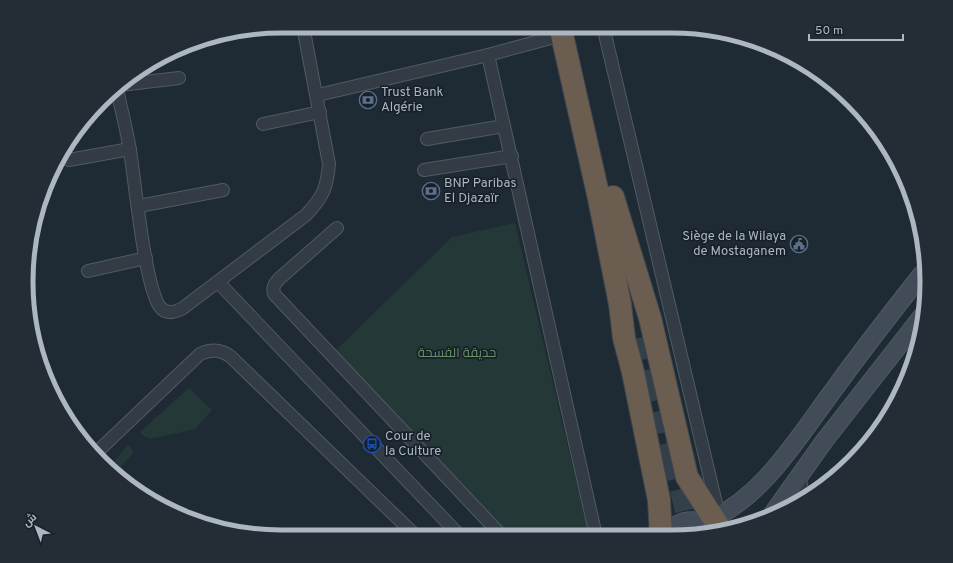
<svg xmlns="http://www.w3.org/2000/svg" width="953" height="563" viewBox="0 0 953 563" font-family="Overpass,Cairo,sans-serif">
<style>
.green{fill:#243937}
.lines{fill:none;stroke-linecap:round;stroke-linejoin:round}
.highway-tunnel{stroke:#344049;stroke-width:22;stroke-dasharray:22 11;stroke-linecap:butt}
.street-casing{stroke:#505a63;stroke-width:14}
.secondary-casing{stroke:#505a63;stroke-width:19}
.highway-casing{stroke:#3d474f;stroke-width:24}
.street{stroke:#333c45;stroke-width:12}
.secondary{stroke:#414c58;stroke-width:17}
.highway{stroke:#6b5d50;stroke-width:22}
.labels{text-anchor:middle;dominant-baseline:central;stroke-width:3.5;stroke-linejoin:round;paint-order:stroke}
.poi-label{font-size:13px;fill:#acb7c2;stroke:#182129;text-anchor:start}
.park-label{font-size:13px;fill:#65916a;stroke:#182129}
.rim{fill:none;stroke:#acb7c2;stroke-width:5}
</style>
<rect width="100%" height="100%" fill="#1f2b34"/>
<g class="green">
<path d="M515 223 589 536H511L333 353 452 237Z"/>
<path d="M189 388 212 410 195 429 155 438C148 439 145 438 140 432Z"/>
<path d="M128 445 132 448 133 453 116 472 110 466Z"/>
</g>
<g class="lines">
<g class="highway-tunnel">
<path d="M643 337 657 395"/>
<path d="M647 380 671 475"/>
<path d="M673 457 692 536"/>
</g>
<defs>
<g id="street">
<path d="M603 26 719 516"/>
<path d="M488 55 596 536"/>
<path d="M120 85 179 78"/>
<path d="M117 89C121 109 127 130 130 151 135 180 145 291 161 308 168 315 176 312 183 308L306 215C323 197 327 188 329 164L303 26"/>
<path d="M318 95 488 55 562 35"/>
<path d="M263 124 320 112"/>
<path d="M427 139 504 126"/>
<path d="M69 160 130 149"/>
<path d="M424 170 512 156"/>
<path d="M139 206 223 190"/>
<path d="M337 228 280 278C275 283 272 287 274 294L502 536"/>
<path d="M88 271 146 258"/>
<path d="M218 282 460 536"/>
<path d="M96 453 200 354C211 349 221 349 231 357L416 536"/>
<path d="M799 475 804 499"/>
</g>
<g id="secondary">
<path d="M771 516 825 440 922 316"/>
<path d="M706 522C764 497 798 437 835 388 863 349 892 312 922 274"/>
<path d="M665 536C677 518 697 517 716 527"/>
</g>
<g id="highway">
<path d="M560 26 603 216"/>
<path d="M613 197 650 318 687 477 721 530"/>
<path d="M600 203 620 304 624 338 633 372 659 500 661 536"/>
</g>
</defs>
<use href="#street" class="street-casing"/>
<use href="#secondary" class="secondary-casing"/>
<use href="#highway" class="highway-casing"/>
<use href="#street" class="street"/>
<use href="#secondary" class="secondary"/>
<use href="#highway" class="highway"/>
</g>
<defs>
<symbol id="bank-ring" viewBox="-11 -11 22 22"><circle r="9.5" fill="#182129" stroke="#5c6f8a" stroke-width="1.5"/><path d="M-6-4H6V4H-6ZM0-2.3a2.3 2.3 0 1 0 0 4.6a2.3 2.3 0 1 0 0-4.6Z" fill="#5c6f8a"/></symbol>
<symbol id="civic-ring" viewBox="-11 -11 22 22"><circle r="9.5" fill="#182129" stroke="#5c6f8a" stroke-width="1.5"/><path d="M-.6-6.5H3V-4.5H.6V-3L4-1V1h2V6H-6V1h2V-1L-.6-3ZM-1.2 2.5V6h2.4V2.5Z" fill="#5c6f8a"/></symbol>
<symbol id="bus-ring" viewBox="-11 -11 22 22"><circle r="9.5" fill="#182129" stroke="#1a4fb4" stroke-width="1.5"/><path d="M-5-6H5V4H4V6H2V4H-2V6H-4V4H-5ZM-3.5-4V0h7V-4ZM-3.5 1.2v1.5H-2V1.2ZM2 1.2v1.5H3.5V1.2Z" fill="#1a4fb4"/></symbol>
</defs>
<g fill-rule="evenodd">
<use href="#bank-ring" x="358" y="90" width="20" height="20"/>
<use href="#bank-ring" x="421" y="181" width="20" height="20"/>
<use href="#civic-ring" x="789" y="234" width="20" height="20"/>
<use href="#bus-ring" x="362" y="434" width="20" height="20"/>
</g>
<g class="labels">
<g class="poi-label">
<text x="381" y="93">Trust Bank<tspan x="381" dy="15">Algérie</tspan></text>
<text x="444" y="184">BNP Paribas<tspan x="444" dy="15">El Djazaïr</tspan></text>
<text x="786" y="237" text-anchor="end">Siège de la Wilaya<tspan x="786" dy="15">de Mostaganem</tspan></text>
<text x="385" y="437">Cour de<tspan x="385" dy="15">la Culture</tspan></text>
</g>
<g class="park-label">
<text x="457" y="354">حديقة الفسحة</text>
</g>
</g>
<path d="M0 0H953V563H0ZM281 33H672A248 248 0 0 1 920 281V282A248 248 0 0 1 672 530H281A248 248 0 0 1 33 282V281A248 248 0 0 1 281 33Z" fill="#242d35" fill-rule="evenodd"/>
<path class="rim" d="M281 33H672A248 248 0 0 1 920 281V282A248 248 0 0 1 672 530H281A248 248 0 0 1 33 282V281A248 248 0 0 1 281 33Z"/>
<g transform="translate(36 527) rotate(318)" stroke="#182129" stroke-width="3" paint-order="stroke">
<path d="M0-3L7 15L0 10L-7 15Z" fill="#acb7c2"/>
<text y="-6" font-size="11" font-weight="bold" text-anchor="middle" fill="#acb7c2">ش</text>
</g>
<path d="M809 34v6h94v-6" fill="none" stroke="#acb7c2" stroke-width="2"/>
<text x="815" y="34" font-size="12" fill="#acb7c2" stroke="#182129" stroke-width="3" paint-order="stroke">50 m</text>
</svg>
